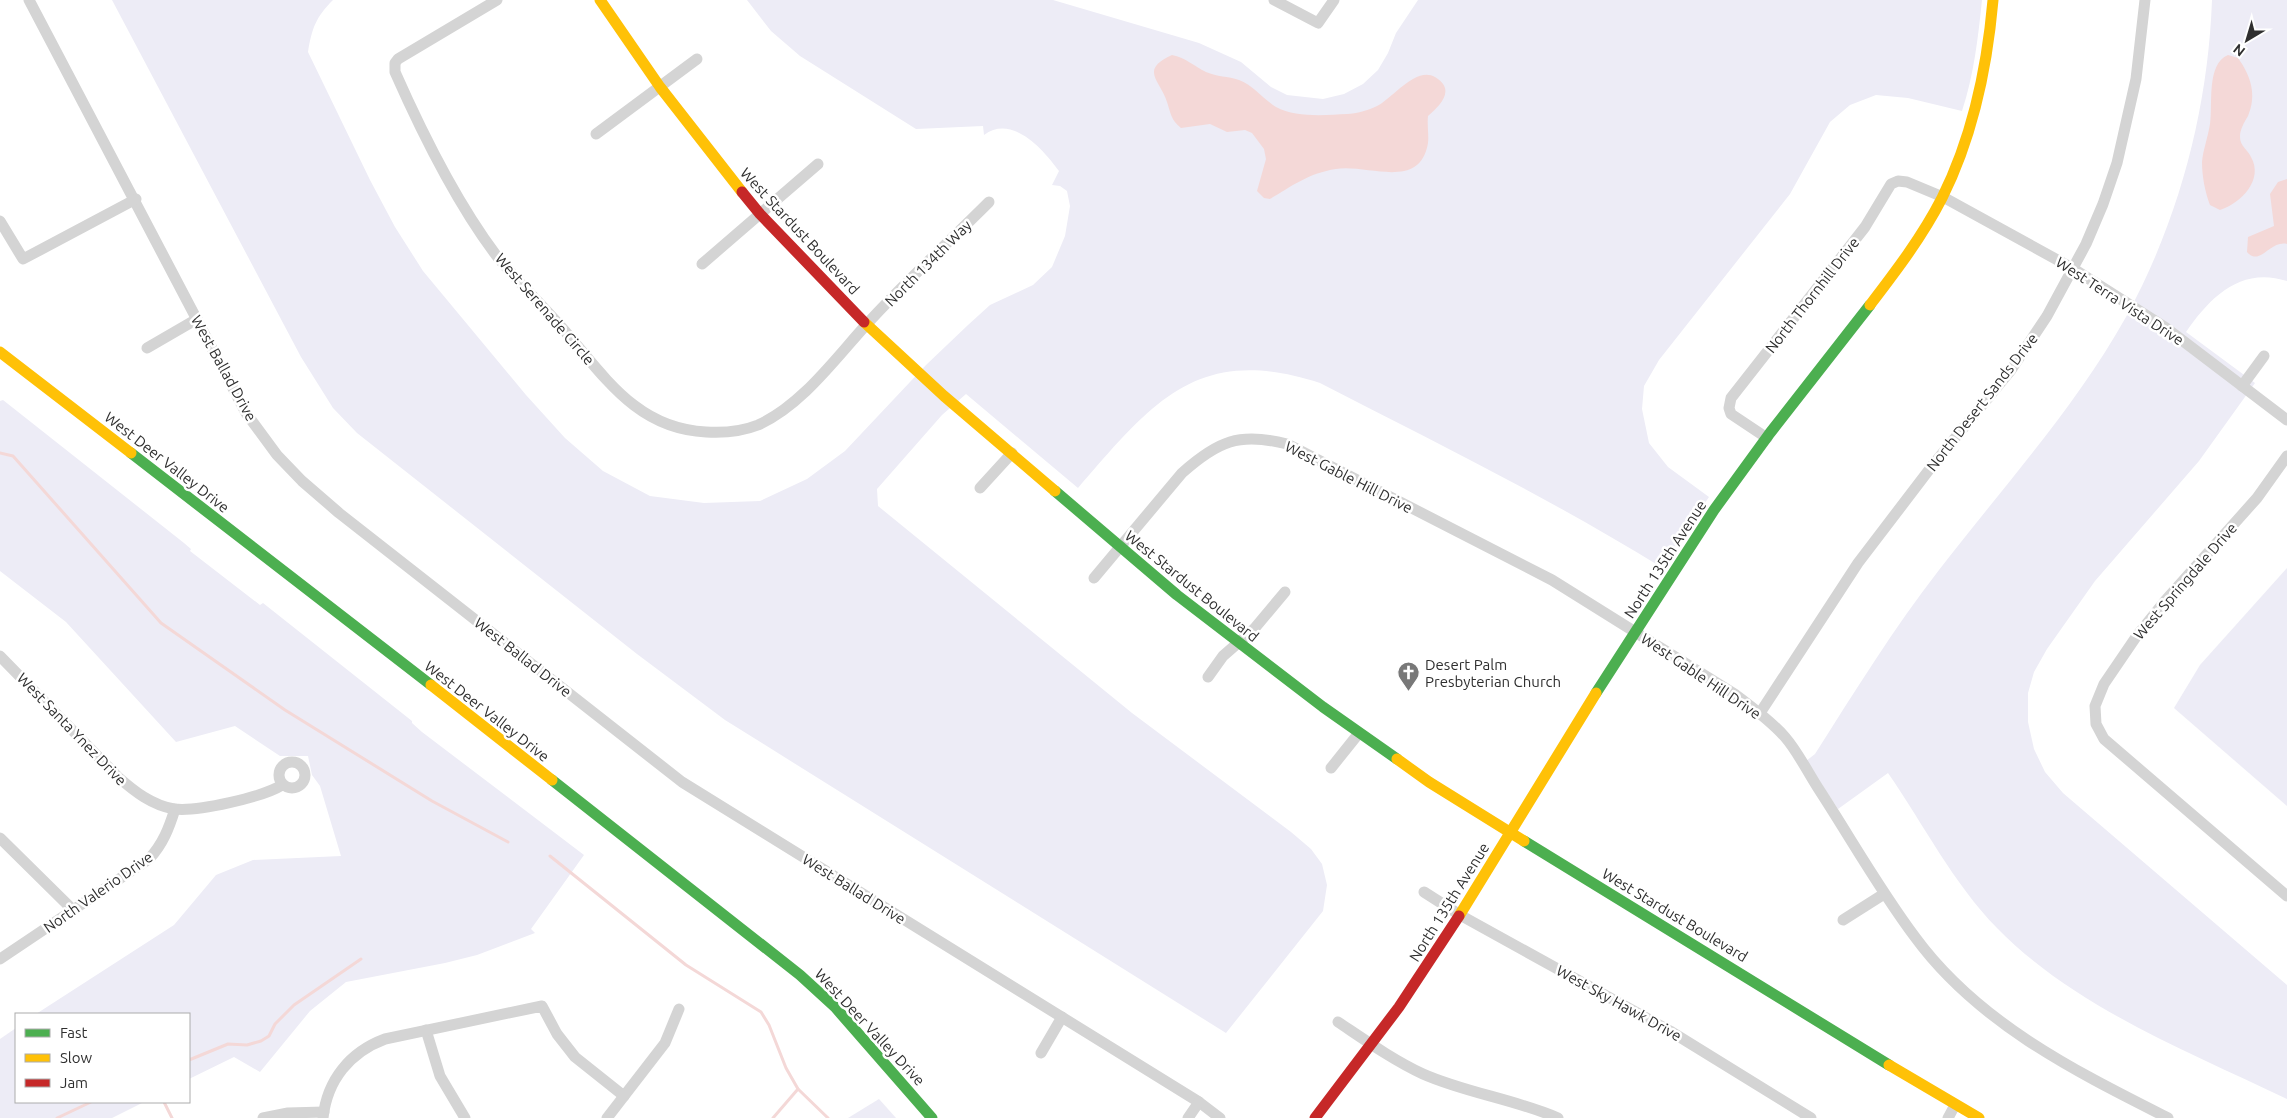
<svg xmlns="http://www.w3.org/2000/svg" width="2287" height="1118" viewBox="0 0 2287 1118" font-family="Ubuntu,sans-serif">
<style>
.green{fill:#edecf6}
.water{fill:#f4d8d7}
.lines{fill:none;stroke-linecap:round;stroke-linejoin:round}
.stream{stroke:#f4d8d7;stroke-width:3}
.street{stroke:#d4d4d4;stroke-width:11}
.fast{stroke:#4caf50;stroke-width:11}
.slow{stroke:#ffc107;stroke-width:11}
.jam{stroke:#c62828;stroke-width:11}
.labels{text-anchor:middle;dominant-baseline:central;stroke-width:5;stroke-linejoin:round;paint-order:stroke}
.street-label{font-size:15px;fill:#2f2f2f;stroke:#fff}
.poi-label{font-size:15px;fill:#2f2f2f;stroke:#fff;text-anchor:start}
</style>
<rect width="100%" height="100%" fill="#fff"/>
<g class="green">
<path d="M112 0H333C316 17 312 28 308 52L370 180 395 227 423 271 526 395 565 438 603 471 650 496 704 503 760 501 807 479 845 451 926 365 968 325 990 305 1033 285 1052 267 1065 236 1070 206 1067 191 1060 186 1052 185 1059 171C1043 149 1012 114 984 135L983 126 916 129 800 56 771 31 747 0H1053L1199 43 1241 62 1271 87 1287 95 1323 99 1344 94 1363 84 1378 70 1388 53 1396 33 1418 0H1982C1978 38 1974 74 1962 111L1908 98 1876 95 1850 105 1830 122 1790 194 1659 360 1644 386 1642 409 1649 443 1668 467 1709 497 1661 567C1551 499 1435 442 1320 383 1197 343 1152 403 1078 488L966 394 942 415 877 489 878 506 1132 713 1291 832 1311 849 1322 864 1327 885 1323 911 1226 1033 725 720 637 654 357 433 333 408 301 357Z"/>
<path d="M2212 0H2287V281C2241 266 2210 297 2186 332L2255 383 2199 461 2095 581 2047 649 2034 672 2028 693V722L2034 749 2045 772 2063 793 2287 985V1099C2189 1052 2074 1007 1997 928 1953 883 1924 825 1888 773L1838 809 1806 761 1815 754C1855 691 1894 628 1939 570 2003 487 2075 408 2126 317 2179 220 2208 110 2212 0Z"/>
<path d="M3 400 184 543 191 549 190 551 260 605 263 603 412 721V723L422 732 584 855 531 929 535 933 477 955 445 963 346 982 310 1011 260 1072 234 1057 189 1079V1014H36L174 925 216 875 253 860 341 856 320 786 312 775 308 756H280L235 726 176 742 66 622 0 571V401Z"/>
<path d="M2287 568V806L2174 708 2200 665Z"/>
<path d="M16 1028V1102H144L112 1118H0V1039Z"/>
<path d="M879 1099 896 1118H848Z"/>
</g>
<g class="water">
<path d="M1172 55C1186 58 1194 66 1206 72 1217 77 1228 76 1239 80 1253 85 1263 99 1276 107 1296 118 1326 115 1347 114 1356 114 1369 110 1377 106 1392 99 1416 66 1435 77 1457 90 1439 106 1428 116 1427 125 1429 135 1428 143 1420 191 1368 164 1336 169 1309 173 1292 186 1270 199L1264 198 1257 191 1266 159 1264 149 1252 133 1245 130 1227 132 1210 124 1181 128C1171 120 1171 114 1167 102 1160 80 1139 70 1172 55Z"/>
<path d="M2228 55 2238 58C2251 76 2257 95 2248 116 2244 123 2240 129 2240 137 2240 146 2248 150 2251 157 2264 180 2241 203 2220 210L2210 205C2205 192 2202 176 2202 162 2203 150 2208 137 2210 124 2213 105 2206 64 2228 55Z"/>
<path d="M2287 179V244C2270 240 2260 267 2247 252L2248 237 2274 226 2270 194 2278 182Z"/>
</g>
<g class="lines">
<g class="stream">
<path d="M0 453 13 456 161 623 285 710 432 801 508 842"/>
<path d="M550 856 686 965 761 1012 769 1025 786 1068 798 1089 828 1118"/>
<path d="M189 1060 228 1044 247 1045 261 1041 269 1036 275 1024 294 1005 361 959"/>
<path d="M164 1102 172 1118"/>
<path d="M57 1118 91 1102"/>
<path d="M773 1118 798 1089"/>
</g>
<g class="street">
<path d="M29 0 246 413 277 455 302 481 339 513 682 782 1199 1102 1220 1118"/>
<path d="M497 0 398 59 395 63V72C422 133 456 202 496 255 517 281 541 304 563 329 605 377 637 429 706 432 723 433 743 431 758 425 801 406 835 359 866 325 905 282 948 243 989 202"/>
<path d="M1274 0 1318 23 1334 0"/>
<path d="M596 134 697 59"/>
<path d="M0 221 23 259 136 199"/>
<path d="M702 264 818 164"/>
<path d="M147 348 197 319"/>
<path d="M2242 386 2264 356"/>
<path d="M1767 438 1731 414 1729 408 1731 398 1865 227 1891 184 1898 181 1907 182 1943 197 2072 268 2166 328 2287 420"/>
<path d="M2287 456 2257 498 2165 601 2136 637 2104 684 2095 706 2096 724 2104 739 2287 896"/>
<path d="M980 488 1012 453"/>
<path d="M1094 578 1182 473C1218 441 1239 432 1287 444L1552 580 1736 695C1753 708 1771 721 1785 737 1798 752 1807 771 1818 788 1850 837 1879 889 1915 937 1978 1023 2075 1071 2168 1118"/>
<path d="M0 656 118 777C135 792 152 805 174 809 197 812 263 797 282 785"/>
<path d="M1208 677 1223 656 1254 629 1285 592"/>
<path d="M1760 713 1858 563 1932 466 2011 370 2047 316 2086 244 2103 204 2117 163 2136 79 2145 0"/>
<circle cx="292" cy="775" r="13"/>
<path d="M1331 768 1359 733"/>
<path d="M0 838 74 911"/>
<path d="M1424 892 1460 915 1670 1031 1811 1118"/>
<path d="M1843 920 1884 894"/>
<path d="M0 959 149 859C163 844 169 828 175 809"/>
<path d="M1338 1022C1365 1040 1393 1060 1423 1074 1466 1093 1514 1099 1558 1118"/>
<path d="M426 1030 440 1076 465 1118"/>
<path d="M1041 1053 1062 1017"/>
<path d="M263 1118 288 1113 324 1112"/>
<path d="M323 1118C327 1080 350 1052 385 1039L542 1006 557 1034 575 1057 624 1096"/>
<path d="M607 1118 665 1043 679 1009"/>
<path d="M1188 1118 1199 1102"/>
<path d="M1948 1118 1955 1105"/>
</g>
<g class="fast">
<path d="M131 453 431 685"/>
<path d="M1055 491 1177 595 1323 707 1397 759"/>
<path d="M1596 693 1714 510 1770 433 1870 305"/>
<path d="M552 780 800 975 835 1007 932 1118"/>
<path d="M1524 841 1889 1065"/>
</g>
<g class="slow">
<path d="M600 0 660 87 742 192"/>
<path d="M1870 305C1896 271 1922 237 1942 198 1973 136 1987 69 1993 0"/>
<path d="M864 322 944 396 1055 491"/>
<path d="M0 352 131 453"/>
<path d="M431 685 552 780"/>
<path d="M1397 759 1429 782 1524 841"/>
<path d="M1459 916 1596 693"/>
<path d="M1889 1065 1979 1118"/>
</g>
<g class="jam">
<path d="M742 192 760 214 864 322"/>
<path d="M1315 1118 1399 1007 1459 916"/>
</g>
</g>
<defs>
<symbol id="church-pin" viewBox="-11 -11 22 30"><path d="M0 17L-7.5 6A9.5 9.5 0 1 1 7.5 6Z" fill="#787878" stroke="#fff"/><path d="M-1.2-6h2.4v3.5h3.3v2.4h-3.3V6h-2.4V-.1h-3.3v-2.4h3.3Z" fill="#fff"/></symbol>
</defs>
<g fill-rule="evenodd">
<use href="#church-pin" x="1396" y="660" width="25" height="34"/>
</g>
<g class="labels">
<g class="street-label">
<text transform="translate(800 231) rotate(47)">West Stardust Boulevard</text>
<text transform="translate(928 263) rotate(-45)">North 134th Way</text>
<text transform="translate(1812 295) rotate(-52)">North Thornhill Drive</text>
<text transform="translate(2120 301) rotate(33)">West Terra Vista Drive</text>
<text transform="translate(545 309) rotate(49)">West Serenade Circle</text>
<text transform="translate(224 368) rotate(61)">West Ballad Drive</text>
<text transform="translate(1982 402) rotate(-52)">North Desert Sands Drive</text>
<text transform="translate(167 462) rotate(38)">West Deer Valley Drive</text>
<text transform="translate(1349 477) rotate(27)">West Gable Hill Drive</text>
<text transform="translate(1665 559) rotate(-57)">North 135th Avenue</text>
<text transform="translate(2185 581) rotate(-49)">West Springdale Drive</text>
<text transform="translate(1192 586) rotate(39)">West Stardust Boulevard</text>
<text transform="translate(523 657) rotate(38)">West Ballad Drive</text>
<text transform="translate(1701 676) rotate(34)">West Gable Hill Drive</text>
<text transform="translate(487 711) rotate(38)">West Deer Valley Drive</text>
<text transform="translate(72 729) rotate(46)">West Santa Ynez Drive</text>
<text transform="translate(854 889) rotate(32)">West Ballad Drive</text>
<text transform="translate(98 892) rotate(-35)">North Valerio Drive</text>
<text transform="translate(1449 902) rotate(-58)">North 135th Avenue</text>
<text transform="translate(1675 915) rotate(31)">West Stardust Boulevard</text>
<text transform="translate(1619 1003) rotate(29)">West Sky Hawk Drive</text>
<text transform="translate(870 1027) rotate(47)">West Deer Valley Drive</text>
</g>
<g class="poi-label">
<text x="1425" y="664">Desert Palm<tspan x="1425" dy="17">Presbyterian Church</tspan></text>
</g>
</g>
<rect x="15" y="1013" width="175" height="90" fill="#ffffff" stroke="#acacac"/>
<rect x="25" y="1029" width="25" height="8" fill="#4caf50" stroke="#acacac"/>
<text x="60" y="1038" font-size="15" fill="#2f2f2f">Fast</text>
<rect x="25" y="1054" width="25" height="8" fill="#ffc107" stroke="#acacac"/>
<text x="60" y="1063" font-size="15" fill="#2f2f2f">Slow</text>
<rect x="25" y="1079" width="25" height="8" fill="#c62828" stroke="#acacac"/>
<text x="60" y="1088" font-size="15" fill="#2f2f2f">Jam</text>
<g transform="translate(2247 40) rotate(218)" stroke="#ffffff" stroke-width="4" paint-order="stroke">
<path d="M0-4L9 19L0 12L-9 19Z" fill="#2f2f2f"/>
<text y="-8" font-size="14" font-weight="bold" text-anchor="middle" fill="#2f2f2f">N</text>
</g>
</svg>
